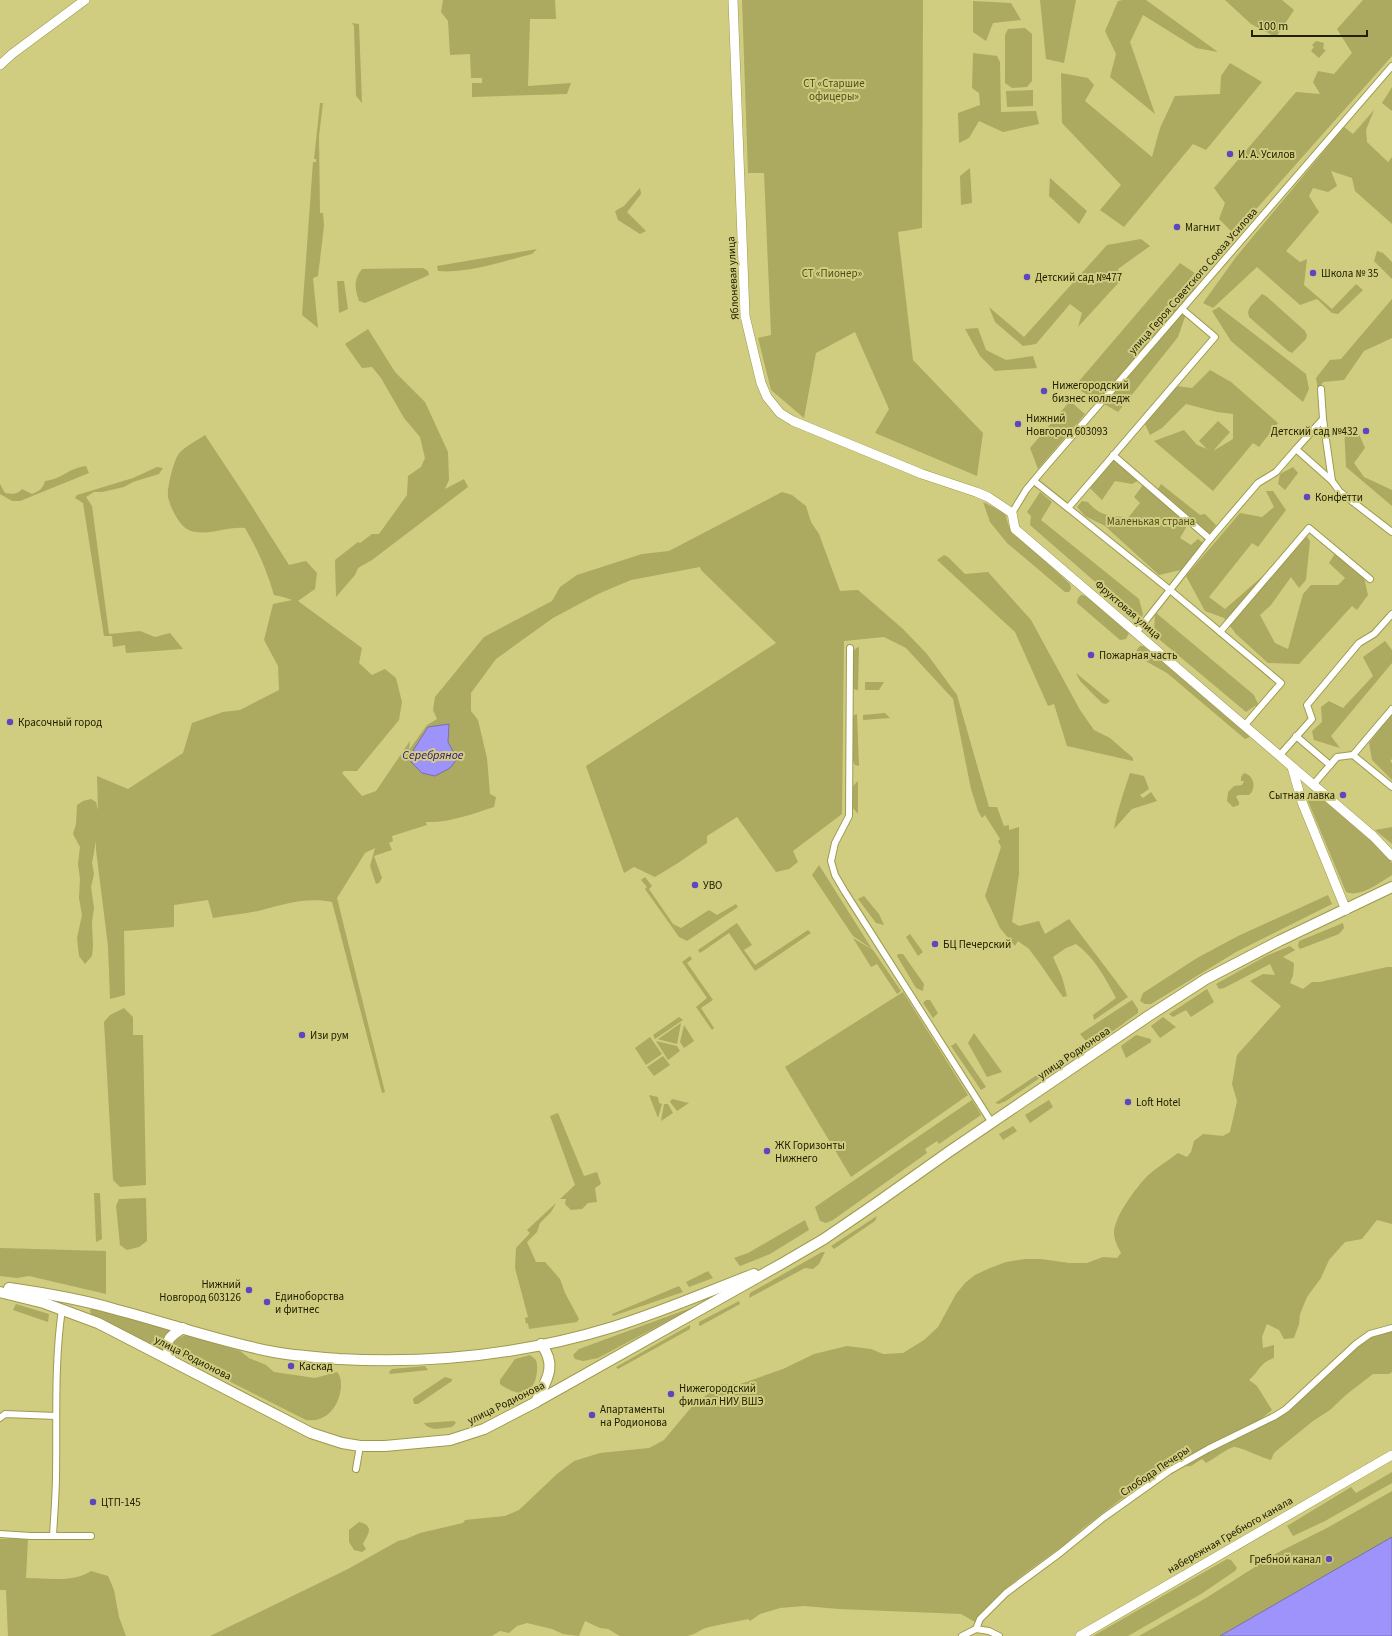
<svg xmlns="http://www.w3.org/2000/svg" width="1392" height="1636" viewBox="0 0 1392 1636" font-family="'Source Sans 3',sans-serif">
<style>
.green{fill:#aca960;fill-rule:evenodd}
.water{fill:#9d93fa;stroke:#7870af}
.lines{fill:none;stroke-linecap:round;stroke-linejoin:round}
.street-casing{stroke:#9e9a4e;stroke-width:8}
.secondary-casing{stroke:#9e9a4e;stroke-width:10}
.primary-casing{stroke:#9e9a4e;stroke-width:12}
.street{stroke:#fff;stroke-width:6}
.secondary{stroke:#fff;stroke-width:9}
.primary{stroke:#fff;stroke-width:10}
.poi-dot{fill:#5d46be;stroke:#d0cd80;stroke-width:1.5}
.labels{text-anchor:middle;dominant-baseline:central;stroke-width:4;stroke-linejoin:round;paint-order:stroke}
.park-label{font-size:11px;fill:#504e1b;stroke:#d0cd80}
.poi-label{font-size:11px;fill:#222001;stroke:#d0cd80;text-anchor:start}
.street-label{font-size:11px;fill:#222001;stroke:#d0cd80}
.water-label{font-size:12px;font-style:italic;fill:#370f89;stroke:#d0cd80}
</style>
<rect width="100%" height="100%" fill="#d0cd80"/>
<g class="green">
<path d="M443 0H555L556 19H530L528 86 571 83 567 94 472 97V83H482V78H471L470 54 450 55 448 21 441 12Z"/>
<path d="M742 0H923L922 228 898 232 913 360 983 433 977 476 875 433 889 409 855 332 816 353 804 418 771 390 758 338 771 335 764 173H748Z"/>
<path d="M1040 0H1076L1064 63 1046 59Z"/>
<path d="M1123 0H1146L1218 52 1196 48 1143 15 1130 42 1155 114 1110 77 1116 54 1105 31 1118 1Z"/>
<path d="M1225 0H1282L1294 10 1276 37 1251 24Z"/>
<path d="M1363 0H1392V56L1234 234 1219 219 1225 203 1214 188 1296 92 1320 94 1313 82 1318 71 1334 74 1352 53 1337 29Z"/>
<path d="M973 1 1011 3 1021 20 993 23 986 41 973 32Z"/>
<path d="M352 23 359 24 362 103 356 96 354 26Z"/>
<path d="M1025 28 1032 34V81L1027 87 1012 88 1005 83V35L1008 29Z"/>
<path d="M1316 41 1324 43 1323 49 1326 50 1319 58 1311 51 1314 47 1312 45Z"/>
<path d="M973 53 997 56 1000 62 1001 112 1036 111 1039 124 1003 132 979 121 969 138 959 143 958 113 980 105 979 93 972 88Z"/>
<path d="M1230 63 1262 82 1206 150 1193 144 1124 227 1100 210 1121 185 1062 123 1061 73 1088 78 1094 85 1085 101 1152 157 1160 128 1175 96 1220 94 1221 76Z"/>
<path d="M1392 87V111L1382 103Z"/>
<path d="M1033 90V106L1007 107 1006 91Z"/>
<path d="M320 103H323L319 136 320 213H323L324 226 318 276 313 278 318 328 302 315 313 162H316V159H314Z"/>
<path d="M1374 110 1366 130 1367 142 1388 162 1392 157V224L1355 191 1352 178 1331 171 1337 186 1328 192 1313 188 1309 196 1319 212 1286 251 1300 262 1307 259 1304 285 1332 309 1356 284 1363 290 1338 314 1332 313 1317 299 1300 305 1257 267 1213 308 1203 303 1236 257 1344 127 1353 134Z"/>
<path d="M970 168 972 203 961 205 960 176Z"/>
<path d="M1050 178 1087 211 1079 224 1049 196Z"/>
<path d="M640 188 641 194 627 212 646 231 640 234 618 220 615 211 624 206Z"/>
<path d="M1141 239 1150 246 1118 269 1121 280 1078 327 1082 313 1070 304 1036 344 1023 346 995 322 989 307 1024 337 1107 245Z"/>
<path d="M537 249 532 254C503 261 467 274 438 271L437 266Z"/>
<path d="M1377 251 1383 253 1392 262V279L1374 261Z"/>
<path d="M1180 263 1199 276 1178 337 1118 412 1074 387Z"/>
<path d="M423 268 428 271 429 275 365 303 359 301C355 288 353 281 362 269Z"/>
<path d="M337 281H344L348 309 339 313Z"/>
<path d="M1262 294 1266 296 1305 331 1307 335 1306 339 1292 353 1288 351 1249 317 1248 312 1250 307Z"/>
<path d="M1392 299V338L1364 351 1344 380 1323 382 1318 390 1316 378 1330 360 1341 359Z"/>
<path d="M1219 307 1306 374 1309 389 1303 402 1231 341 1212 311Z"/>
<path d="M978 328 986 350 1006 360 1033 356 1037 368 995 371 980 356 965 329Z"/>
<path d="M368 329 395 372 425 402 448 452 449 480 445 489 464 479 468 487 372 560 358 568 355 575 336 597 335 560 358 542 360 543 372 534H379L407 495 408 476 421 467 425 458 420 437 404 418 381 378 372 367 362 368 345 344Z"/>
<path d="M1210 370 1231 382 1278 423 1259 447 1253 443 1213 491 1154 441 1184 430 1197 445 1207 449 1199 441 1218 421 1230 432 1213 451 1233 439V414L1217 412 1186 404 1162 428 1150 435 1145 424 1176 386 1192 388Z"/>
<path d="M1070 401 1085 414 1038 469 1030 448Z"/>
<path d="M1344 427H1356L1365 448 1354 463 1364 477 1392 490V506L1346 467Z"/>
<path d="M205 435 246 497 289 565 306 561 317 573 315 589 298 601 362 648 359 663 372 675 385 669 396 678 402 702 399 720 357 771H344L342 773 362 796 376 791 410 741 409 750 427 725 437 719 433 710 435 697 484 637 552 601 560 587 577 575 642 554 669 551 782 492 792 495 806 506 811 522 819 534 840 591 858 590 903 629 927 654 957 695 989 807H997L1004 826 1009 825V830L1019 827V874L1012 922 1019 926 1039 921 1045 934 1069 919 1128 997 1094 1020 1093 1015 1116 998C1106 979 1094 957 1076 944L1066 948 1053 957 1062 977 1067 996 1063 997 1038 961 1029 949 1018 941 1015 946 1000 928 985 896 1001 847 998 841 1000 839 985 815 982 818 978 811 971 789 953 699 906 648 884 637 844 641 842 814 793 851 798 862 789 869 776 872 737 817 707 836V843L678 863 655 877 634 867 624 873 586 766 776 643 701 570 700 567 631 580 598 594 553 618 496 659 471 693V711L478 720 487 758 490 794 496 797 494 807C472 814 449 823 426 822L427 825 392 836 393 841 389 843 392 850 374 856 382 878 379 883 376 884 370 866 375 848 365 853 337 898 385 1092 382 1093 332 902C308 897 284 904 262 910 246 914 229 915 213 918L208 900 174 905V927L124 931 125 995 110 999 108 946 96 850V841L92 863 94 874 91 887 94 908 92 922 93 946 92 956 85 964 79 956 77 938 82 915 79 898 80 879 78 864 80 847 73 834 76 824 77 805 83 801 91 799 96 802 98 810 97 776 128 789 183 753 192 723 223 712 240 710 279 690 278 666 264 640 273 604 292 600 283 597 274 595C267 571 258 550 245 528 227 526 210 536 191 531 180 528 170 507 168 497 167 488 173 463 178 455 183 447 197 441 205 435ZM448 742 457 759 414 749Z"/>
<path d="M1114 459 1139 480 1132 484 1115 481 1102 500 1090 488Z"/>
<path d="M86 466 89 473 20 501H12L0 494V484L5 493C12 494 17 495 22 489L32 494C39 491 43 489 45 481 63 479 68 468 86 466Z"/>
<path d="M157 467 163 468 159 474 133 482 124 487 102 492H94L86 497 92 506 109 634 140 631 155 637 170 633 183 649 126 653 125 645 113 647 112 636H104L83 503 75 498 77 495 133 478Z"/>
<path d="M1293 467 1298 473 1285 490 1278 484 1280 474Z"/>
<path d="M1161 484 1200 515 1205 514 1216 525 1210 534 1158 489Z"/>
<path d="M1143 485 1180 516 1178 519 1187 526 1180 538 1191 545 1198 539 1203 543 1181 570 1159 575 1105 526 1085 516 1077 507 1082 501 1088 502C1099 515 1108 516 1124 517L1127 519 1140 503 1134 497Z"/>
<path d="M1266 491H1273L1286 510 1258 547 1252 543 1209 597 1225 609 1264 575 1302 536 1306 535 1310 541 1306 580 1299 588 1291 577 1271 605 1260 615 1275 643 1288 649 1303 594 1311 585H1338L1345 578 1329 563 1338 549 1363 573 1368 595 1357 610 1352 606 1299 664 1268 663 1236 634 1224 618 1205 611 1186 576 1240 513 1262 517 1274 507Z"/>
<path d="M1040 492 1052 502 1041 520 1139 599 1143 614 1140 621 1030 525 1031 516 1027 512Z"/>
<path d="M983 502 1005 513 1009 527 1070 584 1071 589 1069 592H1065L1007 543 990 522Z"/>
<path d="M944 555 948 557 965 574 988 572 1031 620 1080 710 1094 730 1110 738 1133 758V761L1067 746 1054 704 1048 706 1015 632 937 560Z"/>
<path d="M1081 595 1086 596 1127 630 1129 633 1126 639 1120 640 1077 603 1078 598Z"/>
<path d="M1155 612 1254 695 1258 704 1246 712 1154 635Z"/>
<path d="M1385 641 1392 650V663L1331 736 1340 748 1314 740 1312 731 1322 722 1321 707 1329 701 1343 708 1373 676 1363 657Z"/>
<path d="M1140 646H1145L1252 736 1245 739 1167 673 1142 659 1137 654 1136 651Z"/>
<path d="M859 647 858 690H856L853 688V652L856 648Z"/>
<path d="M1076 673 1110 701 1106 704 1102 703 1080 681Z"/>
<path d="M865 682H884L879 690H865Z"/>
<path d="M885 713 890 718 863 720V715Z"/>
<path d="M857 714 859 766 855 765 853 761 852 718 854 715Z"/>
<path d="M1392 714V759L1390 761 1392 763V780L1372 760 1369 743Z"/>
<path d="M1130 773 1144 776 1149 789 1140 795 1143 798 1151 792 1157 801 1132 809 1114 829C1117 811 1124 792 1130 773Z"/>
<path d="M1244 773C1254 775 1257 789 1249 795H1238L1236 797 1239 802V805L1233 807 1227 801 1228 792 1234 786 1242 785 1244 781H1241V777Z"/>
<path d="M858 781V814L853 808V786Z"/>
<path d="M1313 790 1385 853 1392 863V875C1379 883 1360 898 1346 892L1308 801V794L1310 791Z"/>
<path d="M1392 827V844L1375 830Z"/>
<path d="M819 865 872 949 853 936 812 875Z"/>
<path d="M645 877 652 886 649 889 673 924 681 928 709 910 717 915 736 904 738 907 687 941 679 937 645 889 647 887 641 880Z"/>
<path d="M1328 895 1332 904 1236 952 1151 1004H1145L1140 1001 1143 993 1197 958 1238 936Z"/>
<path d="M864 896 879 914 884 925 876 923 858 899Z"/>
<path d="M737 923 752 945 744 950 755 965 808 930 811 933 755 971 729 933 700 953 698 950Z"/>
<path d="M1343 923 1344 928 1339 934 1300 949 1298 946 1299 941Z"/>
<path d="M910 934 923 952 918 956 906 937Z"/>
<path d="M853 938 873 950 901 991 897 994 877 964 871 967Z"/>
<path d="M1290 946 1295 950 1283 957 1294 963 1293 976 1290 983 1303 989 1312 982H1320L1387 967H1392V1224L1377 1220 1362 1239 1345 1242 1329 1260 1321 1278 1307 1297 1300 1314 1299 1324 1294 1338 1284 1339 1279 1330 1267 1324 1262 1337 1263 1348 1274 1345V1358C1258 1364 1261 1370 1249 1380L1257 1386 1272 1410 1261 1419 1271 1420 1357 1346 1371 1337 1384 1334 1392 1330V1372L1389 1374H1373L1347 1394 1330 1410 1313 1421 1281 1447 1274 1453 1271 1460C1262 1458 1241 1447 1234 1447 1228 1448 1212 1460 1206 1463L1202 1459 1191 1466 1164 1467 1133 1493 1121 1499 1082 1529 1064 1545C1033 1568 997 1590 975 1622L961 1614 839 1609 804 1606 780 1608 760 1614 750 1621 748 1619C733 1623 717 1624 703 1629 698 1632 694 1634 688 1636H620L608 1629 600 1628 585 1621 579 1636 563 1634 552 1629 527 1623 517 1626 509 1633 500 1631 492 1636H210L348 1569 398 1541 406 1539 420 1533 463 1523 465 1520 505 1516 519 1510 557 1474 574 1461 600 1453 649 1448 664 1440 694 1404 722 1384H740L783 1369 814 1354 847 1346 871 1349 883 1354 903 1353 924 1340 938 1327 956 1294 965 1283 975 1275 990 1268 1006 1262 1025 1259H1041L1069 1263H1087L1103 1257 1117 1258 1121 1253C1118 1247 1114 1240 1114 1233 1114 1216 1140 1181 1153 1171 1161 1165 1170 1159 1178 1153L1187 1157 1191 1152 1194 1141 1203 1134 1223 1136 1230 1132 1237 1101 1232 1084 1237 1055 1281 1006 1250 981 1263 974 1275 975 1270 964 1224 988 1219 989 1216 984 1266 956Z"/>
<path d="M898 954H903L924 984 923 991 916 988 897 956Z"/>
<path d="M690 956 692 959 687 963 713 1000 701 1008 714 1028 712 1030 696 1007 707 998 682 962Z"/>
<path d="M1207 989 1214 1002 1191 1017 1186 1010 1173 1017 1169 1014Z"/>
<path d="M903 992 968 1095 851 1177 785 1067Z"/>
<path d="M926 1000H930L938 1013 933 1018 923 1003Z"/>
<path d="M1132 1000 1138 1009V1013C1123 1023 1103 1042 1085 1040L1080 1034Z"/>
<path d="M124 1008 133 1017V1035H143L146 1185 120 1187 113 1180 104 1022 110 1015Z"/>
<path d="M679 1017 683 1020 655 1039 653 1035Z"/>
<path d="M1163 1017 1176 1027 1160 1038 1151 1026Z"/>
<path d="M681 1023 677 1044 657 1039H658Z"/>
<path d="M684 1025 694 1041 684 1048 680 1042Z"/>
<path d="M974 1033 1002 1072 987 1077 968 1043Z"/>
<path d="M1136 1035 1151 1039V1042L1126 1058 1121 1046Z"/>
<path d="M650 1037 662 1054 646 1065 635 1048Z"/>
<path d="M656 1041 677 1046 680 1051 668 1060Z"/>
<path d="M956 1043 986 1087 981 1090 951 1046Z"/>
<path d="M1077 1048V1051L1075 1054 1006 1101 999 1104 995 1103Z"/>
<path d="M663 1056 670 1065 654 1076 647 1067Z"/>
<path d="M649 1095 658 1097 659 1103 662 1104 658 1118Z"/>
<path d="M672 1099 689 1103 677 1111 670 1102Z"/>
<path d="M972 1100 981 1115 939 1144 937 1141 925 1149 927 1153 833 1220 826 1223 820 1221 815 1207Z"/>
<path d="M1049 1100 1053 1107 1030 1123 1025 1115Z"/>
<path d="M664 1104H668L673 1113 661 1121Z"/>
<path d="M558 1113 584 1176 597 1172 601 1184 595 1188 597 1202 588 1203 582 1209 571 1210 565 1204 566 1199H560L575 1185 550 1116Z"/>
<path d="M1013 1126 1017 1131 1003 1140 999 1134Z"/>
<path d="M94 1193H100L102 1239 96 1242Z"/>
<path d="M146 1198 147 1241 139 1247 127 1250 120 1245 116 1206 119 1199Z"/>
<path d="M556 1203 551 1212 540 1223 537 1232 527 1242 536 1262H545L560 1279 565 1293 579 1319 577 1322 529 1329 528 1323 526 1324 525 1318 528 1317 515 1268 516 1248 530 1233 527 1230Z"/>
<path d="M877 1216 875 1221 834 1249 831 1246Z"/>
<path d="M805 1220 809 1230 770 1254 740 1266 734 1258 748 1253Z"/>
<path d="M0 1248 106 1251V1294L29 1276 17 1278 0 1276Z"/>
<path d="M822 1252H825L819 1264 813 1269 805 1268 749 1298 750 1293Z"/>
<path d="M708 1271 713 1278 689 1287 686 1282Z"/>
<path d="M679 1286 683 1292 613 1316 612 1314Z"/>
<path d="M739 1301 740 1304 700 1326 699 1325V1322Z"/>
<path d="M16 1304 49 1314 48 1322 13 1310Z"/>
<path d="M696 1306 598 1358 583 1361 575 1359 573 1355 579 1349Z"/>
<path d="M94 1308 172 1330C163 1335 161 1340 163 1350L91 1315 90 1310Z"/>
<path d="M690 1325V1329L618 1369 616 1367Z"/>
<path d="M188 1335 240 1351 249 1358 266 1365 274 1372 315 1378 337 1372C341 1376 341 1382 341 1387 339 1407 326 1423 306 1420L177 1355C166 1346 178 1336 188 1335Z"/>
<path d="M530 1355 536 1360C539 1369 536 1390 524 1393 517 1394 505 1388 500 1384V1380L515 1359Z"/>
<path d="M425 1366 428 1370 390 1374 389 1372 392 1369Z"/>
<path d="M445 1377 452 1379V1381L418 1404H414L413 1399 415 1397Z"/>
<path d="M454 1421 456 1423 452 1427C442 1428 430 1432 424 1423Z"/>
<path d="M1392 1472V1483L1325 1521 1293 1536 1287 1526 1351 1487 1356 1493Z"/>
<path d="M1392 1491V1636H1139L1206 1598 1277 1553 1327 1528Z"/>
<path d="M359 1522C375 1526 368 1534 363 1544L366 1549 362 1552 354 1550 349 1542V1530Z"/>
<path d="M28 1538 26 1578C47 1578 73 1583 91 1571L108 1576 114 1590 119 1617 126 1636H8L6 1590H0V1539Z"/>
<path d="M1227 1559 1231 1560 1237 1568 1235 1571 1201 1594 1128 1636H1093Z"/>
</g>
<g class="water">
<path d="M449 724 448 742 457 759 450 768 435 776 422 773 411 762 414 749 428 727Z"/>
<path d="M1392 1537V1636H1220Z"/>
</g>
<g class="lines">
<defs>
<g id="street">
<path d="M1323 419 1332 481"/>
<path d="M1296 449 1323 419 1321 389"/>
<path d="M1113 455 1210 539"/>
<path d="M1034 481 1068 508 1215 337 1182 309"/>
<path d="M1068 508 1170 590 1281 683 1244 726"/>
<path d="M1012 513 1026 490 1041 472 1392 66"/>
<path d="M1220 632 1309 528 1370 579"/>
<path d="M1136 633 1210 539 1258 483 1276 472 1296 449 1332 481 1340 492 1392 532"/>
<path d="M850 648 849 816 835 843 831 861 835 875 845 892 992 1123"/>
<path d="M1296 736 1330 765"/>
<path d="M1353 755 1392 709"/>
<path d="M1279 756 1312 719 1307 705 1359 643 1374 634 1392 614"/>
<path d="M1313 785 1337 757 1353 755 1392 787"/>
<path d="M0 1418 5 1414 56 1416"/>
<path d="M356 1469 360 1446"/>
<path d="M0 1534 31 1536H91"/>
<path d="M53 1536C54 1516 56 1495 56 1475 57 1420 54 1364 62 1309"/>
<path d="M976 1629 989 1631 999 1636"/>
<path d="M962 1636 976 1629 980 1619 1006 1593 1060 1553 1103 1518 1169 1471 1208 1449 1275 1416 1286 1409 1356 1344 1370 1334 1392 1328"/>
</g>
<g id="secondary">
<path d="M733 0 745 316 761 383 767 397 780 413 793 421 922 474 976 492 988 497 1012 513 1015 529 1373 836 1392 856"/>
<path d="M0 65 12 54 85 0"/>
<path d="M1292 767 1302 802 1346 910"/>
<path d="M1080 1636 1392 1455"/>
</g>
<g id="primary">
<path d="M9 1288C44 1293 80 1299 114 1309 168 1323 220 1342 274 1352 295 1356 317 1357 339 1359 430 1364 525 1354 613 1327 661 1312 707 1292 754 1274"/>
<path d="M0 1292 44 1303 98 1323 311 1433 342 1443 360 1446H385L450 1440 484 1429 536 1402 783 1263 824 1239 878 1202 950 1151 1147 1017 1206 979 1279 941 1392 887"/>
<path d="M171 1360C164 1341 167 1338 183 1328"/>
<path d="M536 1402C546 1381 558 1366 541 1344"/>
</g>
</defs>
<use href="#street" class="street-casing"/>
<use href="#secondary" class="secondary-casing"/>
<use href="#primary" class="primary-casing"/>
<use href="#street" class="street"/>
<use href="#secondary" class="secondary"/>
<use href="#primary" class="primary"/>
</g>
<g class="poi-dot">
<circle cx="1230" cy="154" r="4"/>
<circle cx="1177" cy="227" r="4"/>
<circle cx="1313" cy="273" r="4"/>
<circle cx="1027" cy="277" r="4"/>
<circle cx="1044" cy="391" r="4"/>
<circle cx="1018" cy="424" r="4"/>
<circle cx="1366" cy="431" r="4"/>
<circle cx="1307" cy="497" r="4"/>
<circle cx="1091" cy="655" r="4"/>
<circle cx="10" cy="722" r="4"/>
<circle cx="1343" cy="795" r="4"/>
<circle cx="695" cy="885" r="4"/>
<circle cx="935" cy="944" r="4"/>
<circle cx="302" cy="1035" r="4"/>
<circle cx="1128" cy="1102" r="4"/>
<circle cx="767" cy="1151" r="4"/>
<circle cx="249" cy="1290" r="4"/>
<circle cx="267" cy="1302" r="4"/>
<circle cx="291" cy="1366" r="4"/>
<circle cx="671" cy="1394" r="4"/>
<circle cx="592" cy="1415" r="4"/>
<circle cx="93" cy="1502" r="4"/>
<circle cx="1329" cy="1559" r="4"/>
</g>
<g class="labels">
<g class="park-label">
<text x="834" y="83">СТ «Старшие<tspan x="834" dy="13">офицеры»</tspan></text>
<text x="832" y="273">СТ «Пионер»</text>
<text x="1151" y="521">Маленькая страна</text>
</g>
<g class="poi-label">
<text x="1238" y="154">И. А. Усилов</text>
<text x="1185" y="227">Магнит</text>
<text x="1321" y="273">Школа № 35</text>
<text x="1035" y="277">Детский сад №477</text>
<text x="1052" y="385">Нижегородский<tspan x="1052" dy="13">бизнес колледж</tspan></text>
<text x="1026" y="418">Нижний<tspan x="1026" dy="13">Новгород 603093</tspan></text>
<text x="1358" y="431" text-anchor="end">Детский сад №432</text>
<text x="1315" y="497">Конфетти</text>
<text x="1099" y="655">Пожарная часть</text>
<text x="18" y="722">Красочный город</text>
<text x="1335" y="795" text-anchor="end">Сытная лавка</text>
<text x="703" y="885">УВО</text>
<text x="943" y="944">БЦ Печерский</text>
<text x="310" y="1035">Изи рум</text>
<text x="1136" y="1102">Loft Hotel</text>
<text x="775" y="1145">ЖК Горизонты<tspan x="775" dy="13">Нижнего</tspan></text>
<text x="241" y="1284" text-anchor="end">Нижний<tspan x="241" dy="13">Новгород 603126</tspan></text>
<text x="275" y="1296">Единоборства<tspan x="275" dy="13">и фитнес</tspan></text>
<text x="299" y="1366">Каскад</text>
<text x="679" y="1388">Нижегородский<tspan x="679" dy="13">филиал НИУ ВШЭ</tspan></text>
<text x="600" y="1409">Апартаменты<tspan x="600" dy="13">на Родионова</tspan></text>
<text x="101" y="1502">ЦТП-145</text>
<text x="1321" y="1559" text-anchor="end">Гребной канал</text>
</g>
<g class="street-label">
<text transform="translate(733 278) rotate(-93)">Яблоневая улица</text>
<text transform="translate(1193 281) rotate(-49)">улица Героя Советского Союза Усилова</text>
<text transform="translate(1128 610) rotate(41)">Фруктовая улица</text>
<text transform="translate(1074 1053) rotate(-34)">улица Родионова</text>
<text transform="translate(193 1358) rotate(27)">улица Родионова</text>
<text transform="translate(506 1403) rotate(-26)">улица Родионова</text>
<text transform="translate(1155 1471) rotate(-34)">Слобода Печеры</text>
<text transform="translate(1230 1535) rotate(-30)">набережная Гребного канала</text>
</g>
<g class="water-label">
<text x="433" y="755">Серебряное</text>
</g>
</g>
<path d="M1252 30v6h115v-6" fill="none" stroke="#222001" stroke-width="2"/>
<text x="1258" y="30" font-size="12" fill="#222001" stroke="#d0cd80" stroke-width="3" paint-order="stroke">100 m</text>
</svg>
